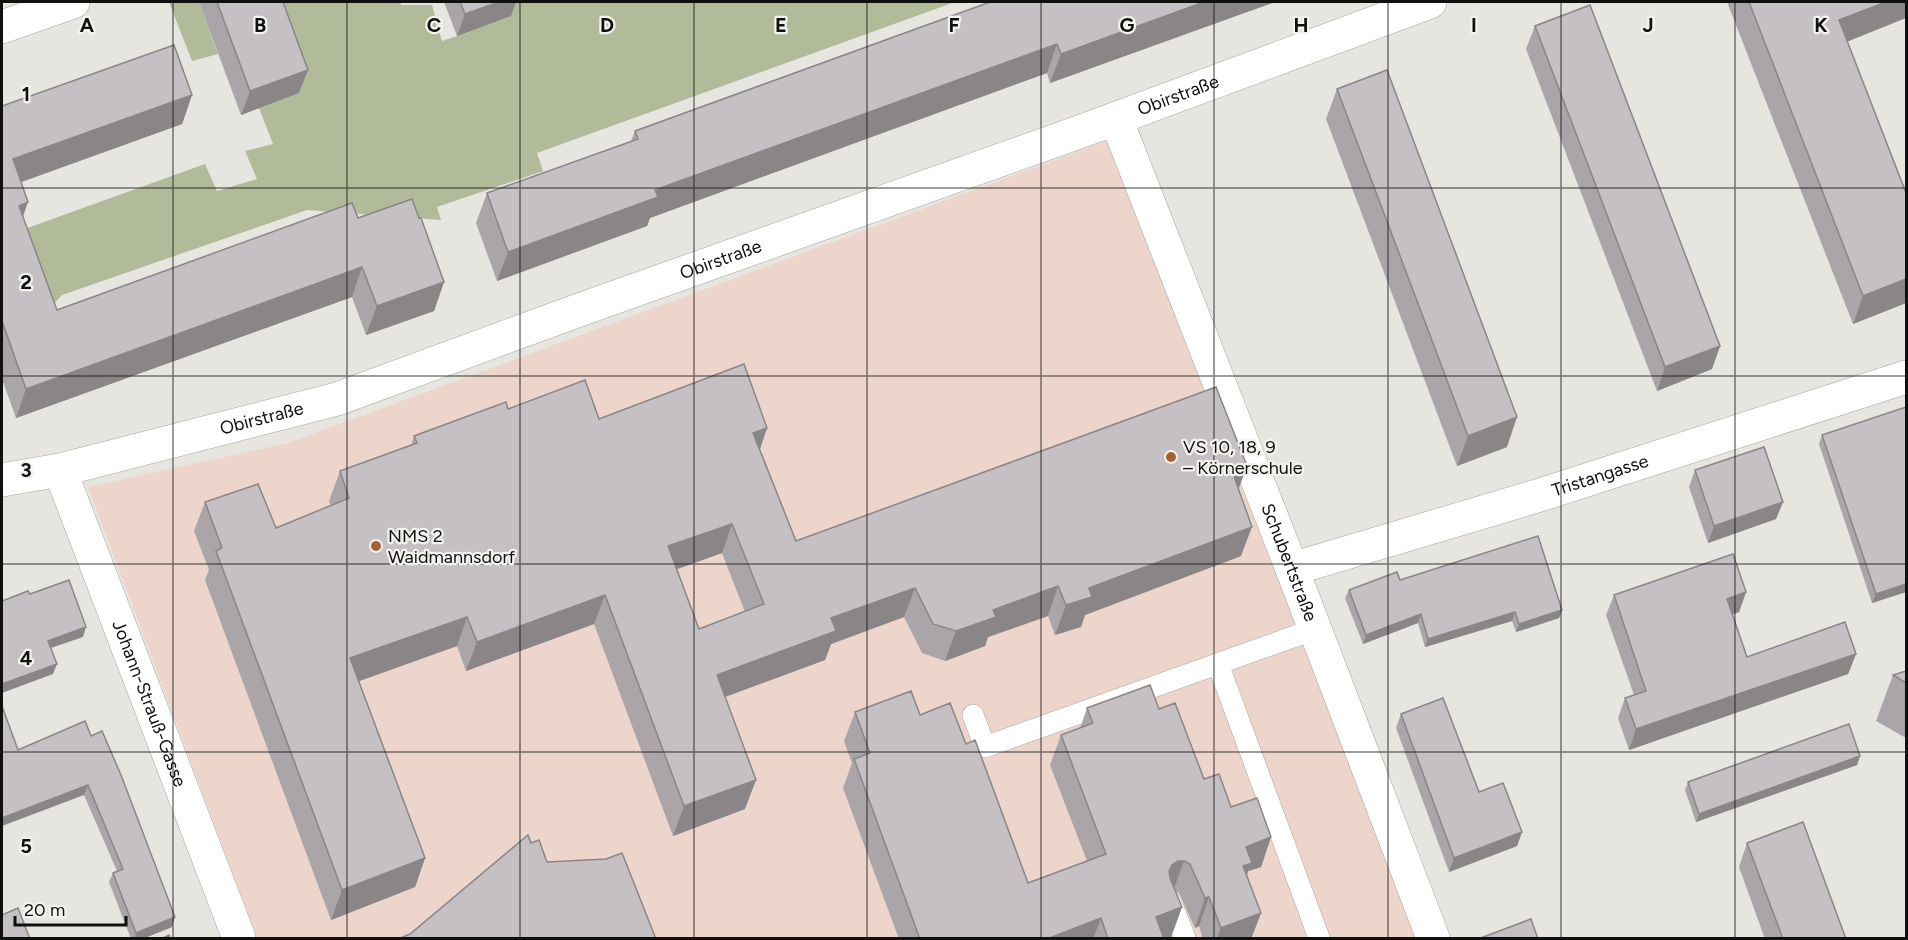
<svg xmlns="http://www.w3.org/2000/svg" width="1908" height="940" viewBox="0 0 1908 940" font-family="Figtree,sans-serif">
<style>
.education{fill:#edd5cb}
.green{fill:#b1bb9a}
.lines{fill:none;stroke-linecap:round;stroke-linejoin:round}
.lane-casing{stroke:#a6a5a1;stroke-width:22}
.street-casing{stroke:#a6a5a1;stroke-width:34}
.lane{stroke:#fff;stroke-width:21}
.street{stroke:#fff;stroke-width:33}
.wall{fill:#a9a5a8;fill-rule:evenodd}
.shaded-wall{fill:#8a8688}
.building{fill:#c5c0c3;stroke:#8a8688;stroke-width:1.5;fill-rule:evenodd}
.grid{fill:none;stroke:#10100f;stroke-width:1.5;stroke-opacity:0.55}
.poi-dot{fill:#a66331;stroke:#f3f2ee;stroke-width:2}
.labels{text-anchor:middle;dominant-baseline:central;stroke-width:4.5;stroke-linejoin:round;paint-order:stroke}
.street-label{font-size:18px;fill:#10100f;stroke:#f3f2ee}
.poi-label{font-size:18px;fill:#10100f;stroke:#f3f2ee;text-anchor:start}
.grid-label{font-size:20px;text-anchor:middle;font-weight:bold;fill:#10100f;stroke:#f3f2ee;stroke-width:4.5;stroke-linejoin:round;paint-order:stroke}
</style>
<rect width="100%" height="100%" fill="#e6e5e0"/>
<path class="education" d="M1107 141 1419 938H257L88 487 288 443Z"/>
<g class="green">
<path d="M169 2H199L218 54 192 61Z"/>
<path d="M265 2H400L401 5H432L442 41 457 36 505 2H955L537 153 543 171 437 207 441 220 307 210 62 295 39 320 8 235 205 164 217 191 257 179 245 151 273 144 259 108Z"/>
</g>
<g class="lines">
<defs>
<g id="lane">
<path d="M1218 664 1319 938"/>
<path d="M973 715 985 747 1315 629"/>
<path d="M1171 903 1185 938"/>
</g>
<g id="street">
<path d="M2 27 73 2"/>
<path id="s1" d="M1116 119 1292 569 1433 938"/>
<path id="s2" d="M60 470 239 938"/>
<path id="s3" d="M2 480 60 470 337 399 582 309 1082 131 1430 2"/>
<path id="s4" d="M1292 569 1540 495 1906 377"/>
</g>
</defs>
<use href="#lane" class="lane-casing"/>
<use href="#street" class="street-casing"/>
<use href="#lane" class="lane"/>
<use href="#street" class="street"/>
</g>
<g class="wall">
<path d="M199 2H283L299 93 241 115Z"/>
<path d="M444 2H516L511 16 457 36Z"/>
<path d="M1048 2H1275L1050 83 1047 73 650 218 647 226 497 281 476 223 487 193 631 141 635 131Z"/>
<path d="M1727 2H1906L1847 41 1906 193V303L1853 324Z"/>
<path d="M1535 26 1720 346 1712 369 1657 391 1526 49Z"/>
<path d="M1337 89 1507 447 1457 466 1326 119Z"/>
<path d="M192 95 182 124 21 182 23 217 57 310 358 218H419L444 282 434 311 366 335 352 297 16 418 2 379V106Z"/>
<path d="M1906 407V592L1872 603 1819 444 1822 435Z"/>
<path d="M508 409 599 419 767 428 760 449 796 541 1239 489 1241 556 1085 615 1081 627 1055 635 1048 616 988 637 985 646 945 661 922 653 904 617 831 644 825 660 725 697 745 809 673 836 594 624 466 671 457 646 359 681 425 858 415 887 331 920 205 580 209 570 194 531 205 502 276 528 331 506 329 501 340 471 411 446 414 436ZM722 553 745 612 699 629 677 569Z"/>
<path d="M1695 470 1783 502 1776 519 1708 543 1689 487Z"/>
<path d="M1400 580 1562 610 1559 618 1516 632 1512 621 1425 647 1418 623 1363 644 1345 598 1349 590Z"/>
<path d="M1746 592 1739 612 1732 615 1747 657 1856 654 1848 674 1629 750 1618 718 1625 698 1634 695 1606 615 1614 595Z"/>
<path d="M1906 671V738L1876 721 1893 675Z"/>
<path d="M1087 708 1159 709 1204 779 1231 807 1271 837 1261 867 1248 871 1247 876 1261 913 1251 939H1203L1199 926 1195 928 1179 893 1175 891 1182 907 1171 937 1167 939H899L843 788 852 763 844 741 855 712 920 715 966 744 1028 883 1087 861 1050 765 1061 735 1080 728Z"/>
<path d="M1401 714 1479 792 1522 832 1517 846 1449 872 1396 728Z"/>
<path d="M85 721 172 927 142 939H131L109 882 113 873 117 871 84 795 18 750Z"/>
<path d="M1860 756 1857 765 1696 822 1685 790 1688 782Z"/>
<path d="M1747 843 1846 939H1765L1739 867Z"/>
</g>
<g class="shaded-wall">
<path d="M499 2H516L511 16 457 36 465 14Z"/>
<path d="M1204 2H1275L1050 83 1061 54Z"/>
<path d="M1886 2H1906V18L1829 49 1839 20Z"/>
<path d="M1057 44 1047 73 650 218 647 226 497 281 508 252 655 190Z"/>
<path d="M308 70 299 93 241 115 250 91Z"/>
<path d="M192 95 182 124 2 189 13 159Z"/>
<path d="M28 202 18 231 19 206Z"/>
<path d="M362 267 352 297 16 418 26 389Z"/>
<path d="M1906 279V303L1853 324 1863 296Z"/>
<path d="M444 282 434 311 366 335 377 306Z"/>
<path d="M1720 346 1712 369 1657 391 1665 367Z"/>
<path d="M1517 417 1507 447 1457 466 1468 436Z"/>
<path d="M767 428 757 458 753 433Z"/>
<path d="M1247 466 1236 496 1232 471Z"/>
<path d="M1783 502 1776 519 1708 543 1714 526Z"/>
<path d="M732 524 722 553 658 576 668 546Z"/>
<path d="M1252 527 1241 556 1085 615 1081 627 1055 635 1066 605 1089 588Z"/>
<path d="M1906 584V592L1872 603 1876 594Z"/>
<path d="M1058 586 1048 616 988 637 985 646 945 661 956 631 993 610Z"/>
<path d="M915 588 904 617 831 644 825 660 706 704 717 675 831 618Z"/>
<path d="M1746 592 1739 612 1719 619 1727 599Z"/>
<path d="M605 595 594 624 466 671 477 642Z"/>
<path d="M1562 610 1559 618 1516 632 1519 624Z"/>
<path d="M1515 612 1512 621 1425 647 1428 639Z"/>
<path d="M1421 614 1418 623 1363 644 1366 635Z"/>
<path d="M467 617 457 646 340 688 350 658Z"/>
<path d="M86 627 83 637 45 650 48 641Z"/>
<path d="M1856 654 1848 674 1629 750 1636 729Z"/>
<path d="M57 664 53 674 2 693V684Z"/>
<path d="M1860 756 1857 765 1696 822 1699 814Z"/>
<path d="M756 780 745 809 673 836 684 806Z"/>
<path d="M88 785 84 795 2 826V818Z"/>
<path d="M1522 832 1517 846 1449 872 1454 858Z"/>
<path d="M1271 837 1261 867 1248 871 1241 892 1246 847Z"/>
<path d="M425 858 415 887 331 920 342 890Z"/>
<path d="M1178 861H1184L1173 891H1167L1169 871 1172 865Z"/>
<path d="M1209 897 1199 926 1195 928 1205 898Z"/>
<path d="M1182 907 1171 937 1167 939H1149L1156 917Z"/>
<path d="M1261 913 1251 939H1217L1221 928Z"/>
<path d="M175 917 172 927 142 939H134L136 933Z"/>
<path d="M1101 918 1093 939H1047Z"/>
</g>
<g class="building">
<path d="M217 2H283L308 70 250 91Z"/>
<path d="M460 2H499L465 14Z"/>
<path d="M990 2H1204L1061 54 1057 44 655 190 658 197 508 252 487 193 638 139 635 131Z"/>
<path d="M1749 2H1886L1839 20 1906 193V279L1863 296Z"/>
<path d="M1590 5 1720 346 1665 367 1535 26Z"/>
<path d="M174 45 192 95 13 159 28 202 19 206 57 310 352 203 358 218 412 199 419 218H421L444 282 377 306 362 267 26 389 2 321V106Z"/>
<path d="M1387 70 1517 417 1468 436 1337 89Z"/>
<path d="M744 364 767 428 753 433 796 541 1216 387 1247 466 1232 471 1252 527 1089 588 1092 597 1066 605 1058 586 993 610 996 617 956 631 933 624 915 588 831 618 836 631 717 675 756 780 684 806 605 595 477 642 467 617 350 658 425 858 342 890 216 551 222 548 205 502 258 484 276 528 349 498 340 471 417 443 414 436 506 402 508 409 585 380 599 419ZM732 524 764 604 699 629 668 546Z"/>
<path d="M1906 407V584L1876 594 1822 435Z"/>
<path d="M1764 447 1783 502 1714 526 1695 470Z"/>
<path d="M1538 536 1562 610 1519 624 1515 612 1428 639 1421 614 1366 635 1349 590 1397 572 1400 580Z"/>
<path d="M1733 554 1746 592 1727 599 1747 657 1845 622 1856 654 1636 729 1625 698 1646 691 1614 595Z"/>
<path d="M69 580 86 627 48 641 57 664 2 684V601L28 591 30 594Z"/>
<path d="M1906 671V683L1893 675Z"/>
<path d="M1150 685 1159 709 1175 703 1204 779 1219 774 1231 807 1257 798 1271 837 1246 847 1252 863 1243 866 1261 913 1221 928 1209 897 1205 898 1190 864 1184 861H1178L1172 865 1169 871 1170 878 1182 907 1156 917 1164 939H1108L1101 918 1047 939H920L854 759 870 753 855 712 911 691 920 715 950 703 966 744 975 740 1028 883 1106 854 1061 735 1093 723 1087 708Z"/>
<path d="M1443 698 1479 792 1503 783 1522 832 1454 858 1401 714Z"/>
<path d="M2 706 18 750 85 721 91 736 102 731 121 775 175 917 136 933 113 873 123 869 88 785 2 818Z"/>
<path d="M1849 724 1860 756 1699 814 1688 782Z"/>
<path d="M1803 822 1846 939H1783L1747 843Z"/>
<path d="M528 835 531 843 539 840 547 862 606 859 622 853 656 939H398L410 934Z"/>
<path d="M18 908 30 939H2V915Z"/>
<path d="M1531 919 1538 939H1478Z"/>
<path d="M169 935 170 939H161Z"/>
</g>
<path class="grid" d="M173 2V938M347 2V938M520 2V938M694 2V938M867 2V938M1041 2V938M1214 2V938M1388 2V938M1561 2V938M1735 2V938M2 188H1906M2 376H1906M2 564H1906M2 752H1906"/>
<g class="poi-dot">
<circle cx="1171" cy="457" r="6"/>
<circle cx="376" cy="546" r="6"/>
</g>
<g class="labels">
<g class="street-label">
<text stroke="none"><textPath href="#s3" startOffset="1239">Obirstraße</textPath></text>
<text stroke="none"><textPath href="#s3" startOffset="753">Obirstraße</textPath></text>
<text stroke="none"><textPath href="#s3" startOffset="267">Obirstraße</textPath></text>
<text stroke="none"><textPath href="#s4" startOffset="322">Tristangasse</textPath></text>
<text stroke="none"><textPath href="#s1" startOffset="476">Schubertstraße</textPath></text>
<text stroke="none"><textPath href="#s2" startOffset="250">Johann-Strauß-Gasse</textPath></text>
</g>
<g class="poi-label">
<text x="1183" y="447">VS 10, 18, 9<tspan x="1183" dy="21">– Körnerschule</tspan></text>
<text x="388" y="536">NMS 2<tspan x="388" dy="21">Waidmannsdorf</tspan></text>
</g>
</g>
<g class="grid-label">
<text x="87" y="32">A</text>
<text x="260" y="32">B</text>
<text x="434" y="32">C</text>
<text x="607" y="32">D</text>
<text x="781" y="32">E</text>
<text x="954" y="32">F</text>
<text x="1127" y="32">G</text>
<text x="1301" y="32">H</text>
<text x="1474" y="32">I</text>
<text x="1648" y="32">J</text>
<text x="1821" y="32">K</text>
<text x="26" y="101">1</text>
<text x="26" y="289">2</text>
<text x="26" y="477">3</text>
<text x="26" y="665">4</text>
<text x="26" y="853">5</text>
</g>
<rect width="1908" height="940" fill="none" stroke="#10100f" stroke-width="6"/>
<path d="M15 916v9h111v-9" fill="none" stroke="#10100f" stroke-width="3"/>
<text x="24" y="916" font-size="18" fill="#10100f" stroke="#f3f2ee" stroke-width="4.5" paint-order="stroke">20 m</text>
</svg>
